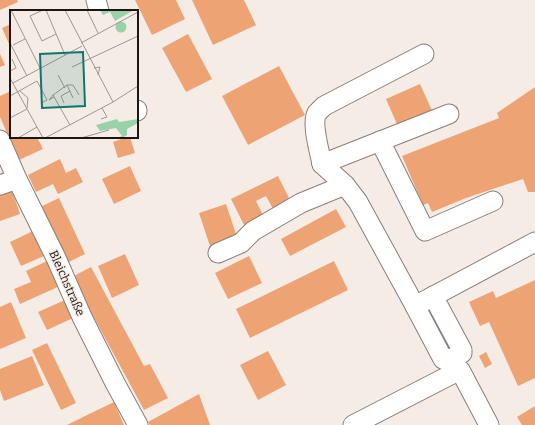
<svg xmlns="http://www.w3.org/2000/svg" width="535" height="425" viewBox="0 0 535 425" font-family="Bitter,serif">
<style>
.building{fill:#eea374}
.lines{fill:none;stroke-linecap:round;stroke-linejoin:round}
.minor-casing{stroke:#887f7a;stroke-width:21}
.minor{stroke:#fff;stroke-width:19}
.labels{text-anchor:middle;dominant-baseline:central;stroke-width:3;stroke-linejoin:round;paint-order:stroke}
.street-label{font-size:12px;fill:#191614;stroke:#f6ece6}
.inset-road{fill:none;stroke:#9e9692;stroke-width:1}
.view{fill:#0f766e;fill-opacity:0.15;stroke:#0f766e;stroke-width:2}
.inset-edge{fill:none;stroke:#191614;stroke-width:2}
</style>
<rect width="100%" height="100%" fill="#f6ece6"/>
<g class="building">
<path d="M0 0H17L18 2 0 10Z"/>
<path d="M135 0H176L185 19 152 35Z"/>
<path d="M192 0H244L256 25 213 45Z"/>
<path d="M11 24V43L9 44 2 28Z"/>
<path d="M188 34 212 79 186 92 162 48Z"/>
<path d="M0 54 5 65 0 67Z"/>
<path d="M279 66 305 115 248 145 222 96Z"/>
<path d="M420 84 434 115 400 131 386 99Z"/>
<path d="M535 87V192H528L523 179 466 198 432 212 428 203 423 205 402 156 499 118 497 113Z"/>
<path d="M11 91V137H37L43 149 19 160 0 117V96Z"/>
<path d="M127 137H130L135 153 118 158 113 142Z"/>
<path d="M60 159 66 173 76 168 83 182 58 194 53 184 36 192 28 175Z"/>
<path d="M130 166 141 191 114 204 102 179Z"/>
<path d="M278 176 290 200 273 209 266 196 256 201 263 215 244 225 231 199Z"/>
<path d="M12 190 20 214 0 221V194Z"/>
<path d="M59 198 85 254 67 263 40 207Z"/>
<path d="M226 204 238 240 211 249 199 213Z"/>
<path d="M336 209 346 227 290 256 281 239Z"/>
<path d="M33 231 44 256 21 266 10 242Z"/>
<path d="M125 254 139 285 112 298 98 266Z"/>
<path d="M249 256 262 283 228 299 215 273Z"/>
<path d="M49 260 60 286 20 304 14 289 31 282 26 271Z"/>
<path d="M334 261 348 290 250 338 236 309Z"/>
<path d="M91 267 144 366 150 364 168 398 144 410 72 277Z"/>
<path d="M535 280V378L518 386 489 322 480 326 469 302 493 291 496 298Z"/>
<path d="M65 300 73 318 47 330 38 312Z"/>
<path d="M11 302 26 338 0 349V307Z"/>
<path d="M47 343 76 403 61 410 32 350Z"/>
<path d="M268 351 286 385 258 400 240 365Z"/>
<path d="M486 352 492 364 485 368 479 356Z"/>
<path d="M32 356 44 385 4 401 0 390V369Z"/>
<path d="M199 394 210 425H150L148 422Z"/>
<path d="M114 402 124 425H67L85 416Z"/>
<path d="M535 406V425H522L517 417Z"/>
</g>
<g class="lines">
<defs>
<g id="minor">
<path d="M96 0 99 11"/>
<path d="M137 110V111"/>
<path d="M0 140 17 179 56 258 82 317 115 383 138 425"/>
<path d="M380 141 425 231 493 201"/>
<path d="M322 164 345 185 358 202 415 306 535 242"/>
<path d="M322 164C320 153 311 123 317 113 319 111 322 108 324 106L424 54"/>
<path d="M322 164 449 114"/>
<path d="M0 185 17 179"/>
<path d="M218 253 241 243 253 231 301 203 345 185"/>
<path d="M415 306 443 359 447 361 462 353V350L433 296"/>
<path d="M353 425 460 370 489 425"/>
</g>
</defs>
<use href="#minor" class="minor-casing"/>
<use href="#minor" class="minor"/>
</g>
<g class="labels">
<g class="street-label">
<text transform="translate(67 283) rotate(66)">Bleichstraße</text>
</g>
</g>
<g transform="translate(10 10)">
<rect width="128" height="128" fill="#f6ece6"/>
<path d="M90 0H124L105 11 100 2 93 5ZM105.5 17a5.5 5.5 0 1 1 11 0a5.5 5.5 0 1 1-11 0ZM107 109 109 112 128 109V113L117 119V125L112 128H107L112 126 106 118 90 121 86 115Z" fill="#98d2a8"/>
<path class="inset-road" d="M1 0 30 58M33 0 20 6 32 31 46 24M36 0 55 45M55 0 103 92M77 0 88 23M0 33 17 66M71 33 128 2M3 35 15 29M62 57 128 26M84 58 90 57 88 65M0 61 6 58 2 49M48 65 55 78M0 68 33 128M3 73 72 36M57 75 43 85 60 115M57 75H63L69 85M57 75 63 88M10 81 18 88 17 98M43 85 39 90 44 87M0 86 27 71 37 90 31 93M54 93 51 86 60 81M0 108 17 99M91 109 97 107 92 98M8 128 27 117M35 128 103 92 128 76M71 128 99 120"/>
<path class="view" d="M73 42 75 96 32 98 30 44Z"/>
<rect width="128" height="128" class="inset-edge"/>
</g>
</svg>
